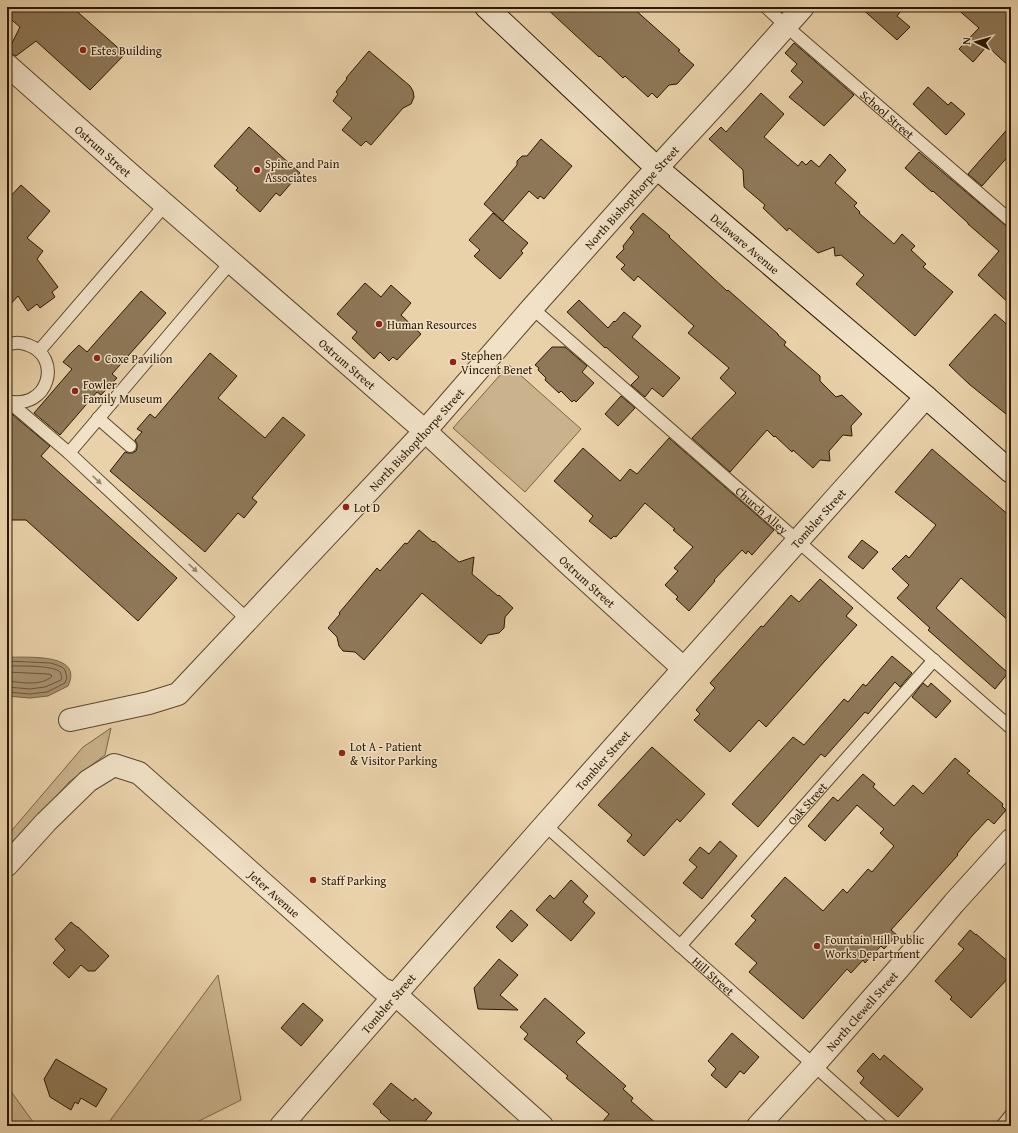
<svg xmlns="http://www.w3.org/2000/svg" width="1018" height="1133" viewBox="0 0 1018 1133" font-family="'Gentium Book Plus',serif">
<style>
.green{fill:#c9b28c;stroke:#7a6546}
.water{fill:#a89270;stroke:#766143}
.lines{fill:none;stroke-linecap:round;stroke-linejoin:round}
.shore{stroke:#6a5538;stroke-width:1}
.building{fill:#8e7858;stroke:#2b1800}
.lane-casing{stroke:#5a462a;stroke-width:14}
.street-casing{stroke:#5a462a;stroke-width:24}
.secondary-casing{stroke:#2b1800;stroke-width:24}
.lane{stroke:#f1e1c7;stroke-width:12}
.street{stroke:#f1e1c7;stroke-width:22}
.secondary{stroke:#f1e1c7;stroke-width:22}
.oneway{fill:#98876d}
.poi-dot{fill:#8f2418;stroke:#f1e1c7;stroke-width:1.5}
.labels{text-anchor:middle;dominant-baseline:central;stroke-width:3;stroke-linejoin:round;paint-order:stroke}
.poi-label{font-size:12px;fill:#2b1800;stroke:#f1e1c7;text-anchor:start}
.street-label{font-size:12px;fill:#2b1800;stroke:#f1e1c7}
</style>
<rect width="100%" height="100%" fill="#e9d1a9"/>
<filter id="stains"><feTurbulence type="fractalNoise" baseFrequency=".005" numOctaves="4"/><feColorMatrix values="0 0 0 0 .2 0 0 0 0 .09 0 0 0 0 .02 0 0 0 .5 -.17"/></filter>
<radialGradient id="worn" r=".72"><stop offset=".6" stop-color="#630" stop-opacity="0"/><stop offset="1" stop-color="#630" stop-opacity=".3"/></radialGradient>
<g class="green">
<path d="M509 365 581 429 525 492 453 428Z"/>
<path d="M111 728 105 755 69 782 7 851V836L83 747Z"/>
<path d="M218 975 241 1100 189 1126H106Z"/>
<path d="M7 1086 36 1126H7Z"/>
</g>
<path class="water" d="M7 657C26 658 84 652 68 686L48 696 30 698 7 696Z"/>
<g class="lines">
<g class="shore">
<path d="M7 661 51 663 62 667 65 670 67 678 65 683 47 692 30 694 7 692"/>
<path d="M7 666C17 666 54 665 60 672 61 673 61 676 62 678L61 680 45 687 30 689 7 687"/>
<path d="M7 672 48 674 51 675 52 676C41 687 21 682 7 681"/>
</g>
</g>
<g class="building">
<path d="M7 7H72L125 54 90 90 36 41 16 56 10 53H7L20 27 7 16Z"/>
<path d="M545 7H632L680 50 678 51 694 65 677 84 669 85 657 98 652 93 648 97 625 76 623 78 600 56 599 57 585 44Z"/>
<path d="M860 7H904L897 16 910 27 897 40Z"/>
<path d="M955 7H1011V68L987 46 973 62 959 49 979 28Z"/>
<path d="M794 43 854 95 824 126 789 97 803 82 791 71 797 64 785 53Z"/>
<path d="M369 51 410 86 413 91 414 97 411 104 403 108 371 145 366 141 361 146 342 130 352 118 333 101 338 94 336 92 347 79 346 78Z"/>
<path d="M928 87 948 105 951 102 965 114 946 135 913 104Z"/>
<path d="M761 93 784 114 764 137 798 166 802 161 806 165 811 160 819 167 830 154 846 170 835 183 857 203 854 206 860 212 859 213 894 244 902 234 915 246 911 250 926 264 923 267 953 292 915 336 856 284 864 275 841 255 835 256 834 247 818 253 789 228 787 231 763 208 765 205 744 187 743 170 709 139 721 127 726 132Z"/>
<path d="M1011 125V153L982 186 968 174Z"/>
<path d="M249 127 300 173 280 196 276 193 260 212 236 190 238 188 214 166Z"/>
<path d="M541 139 572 166 544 199 540 196 538 199 529 191 503 221 484 204 517 165V161L522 156H527Z"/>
<path d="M919 152 1011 230V305L978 275 999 251 968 224V223L933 191 932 192 905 168Z"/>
<path d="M21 185 50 211 27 238 43 251 37 259 58 287 52 292 55 297 40 308 37 304 28 311 18 296 7 308V200Z"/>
<path d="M493 213 528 243 521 251 523 253 500 279 474 256 480 250 469 240Z"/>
<path d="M643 213 670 236 669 237 727 291 728 290 778 334V335L786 342 784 345 820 376V381L836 397 842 395 862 414 851 426 852 436 843 435 829 451 830 461 820 460 813 468 793 450 792 452 775 436 774 437 767 430 730 472 692 438 736 393 720 378 729 368 688 333 694 326 638 276 634 281 621 269 625 265 616 257 624 249 623 246 634 232 630 228Z"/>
<path d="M365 283 381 297 391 285 411 303 401 315 421 334 397 360 393 357 389 361 380 352 374 359 352 338 357 332 337 314Z"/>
<path d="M141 291 166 313 112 374 117 378 101 395 97 392 60 435 34 413 72 369 63 362 70 354 79 345 87 352Z"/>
<path d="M579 300 608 328 614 321 615 322 624 312 641 326 632 337 680 378 663 397 652 388 645 397 631 385 639 377 606 347 605 348 567 312Z"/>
<path d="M995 314 1011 328V418L969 384 949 365Z"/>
<path d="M552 347H565L587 366 582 372 594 383 576 402 574 400 572 402 561 391 559 393 545 380 546 378 538 370 539 368 535 365Z"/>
<path d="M210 353 237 376 218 398 265 438 283 417 305 435 252 498 257 502 244 518 238 513 205 552 110 471 125 452 128 453H132L136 451 137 448V444L135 440 142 432 137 429 150 414 155 418Z"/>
<path d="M621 396 635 408 618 426 605 414Z"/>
<path d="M7 410 50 446 41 456 177 578 138 621 26 520H7Z"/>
<path d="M669 438 774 530 752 555 748 551 746 554 742 550 714 580 715 581 689 611 676 599 678 597 665 585 678 571 674 568 693 547 673 530 675 529 645 503 616 537 614 536 611 539 589 521 593 516 554 481 583 448 620 481 630 469 637 474Z"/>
<path d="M932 449 1011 517V623L961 578 936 608 1008 673 995 689 928 630 930 628 897 598 909 585 892 569 906 555 909 558 936 525 895 492Z"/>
<path d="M419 530 433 542 434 541 459 562 474 557 472 574 498 596 499 595 513 608 505 617 504 628 499 633 488 635 481 644 422 593 364 660 355 652 343 651 339 646 337 637 328 628 340 614 339 613 377 568 380 571 405 543 407 544Z"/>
<path d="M862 540 878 552 863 569 848 557Z"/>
<path d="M820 579 853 608 846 616 857 625 766 727 759 720 730 752 694 720 700 714 696 710 715 688 710 683 761 626 763 627 791 595 799 602Z"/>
<path d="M892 656 912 673 900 687 895 682 868 714 865 712 825 757 821 754 758 827 732 804 793 737 804 745 844 699 848 702 863 684 866 686Z"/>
<path d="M923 683 928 687 931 683 951 701 936 718 912 697Z"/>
<path d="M652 747 705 794 680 822 677 819 644 856 627 841 632 835 598 805Z"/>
<path d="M955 758 970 771 967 773 1003 804 1002 806 1006 810 994 824 988 819 972 836 957 854 958 855 891 930 897 935 884 949 881 946 865 963 863 960 851 973 847 969 803 1019 749 972 757 963 735 944 756 920 751 916 785 877 823 911 843 889 847 893 868 869 872 872 894 846 880 833 884 829 857 805 825 841 808 826 833 797 838 801 863 774 875 784 873 787 894 806 913 785 923 794Z"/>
<path d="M720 841 737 856 702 899 683 883 697 867 689 860 700 847 709 854Z"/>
<path d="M571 880 588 896 583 902 595 913 571 941 536 910 550 895 554 899Z"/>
<path d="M511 910 528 925 512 942 496 927Z"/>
<path d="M71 922 77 927H78L109 956 95 971H88L81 965 69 978 53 963 65 950 55 939Z"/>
<path d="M970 930 976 935V934L1011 964V975L971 1018 950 999 952 997 935 981 964 949 958 944Z"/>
<path d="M499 959 518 975 500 995 518 1010 478 1009 474 988Z"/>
<path d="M545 998 585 1033 576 1042 626 1086 623 1089 633 1098 631 1101 659 1126H599L609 1114 566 1078 568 1076 524 1039 528 1034 520 1027Z"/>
<path d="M303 1003 323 1020 301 1046 281 1028Z"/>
<path d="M732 1033 759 1057 744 1074 740 1071 726 1088 711 1075 716 1069 708 1061Z"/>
<path d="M873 1053 880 1060 884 1055 923 1089 898 1117 860 1083 864 1078 857 1071Z"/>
<path d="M56 1059 107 1089 96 1107 81 1098 78 1104 75 1102 71 1110 50 1097 44 1079Z"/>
<path d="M391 1083 413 1101 415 1098 432 1113 421 1126H396L380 1112 381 1111 373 1104Z"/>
</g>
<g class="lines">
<defs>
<g id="lane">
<path id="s1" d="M766 7 786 26 1011 221"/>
<path id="s2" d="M532 308 1011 728"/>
<path d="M7 345C14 342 21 342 28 345 63 357 49 411 7 401"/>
<path d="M39 351 165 205"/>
<path d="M8 401 69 453 231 262"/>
<path d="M98 418 130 446"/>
<path d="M69 453 248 620"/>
<path id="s3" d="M545 825 882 1126"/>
<path id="s4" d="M680 946 934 660"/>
<path d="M1002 1126 1011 1115"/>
</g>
<g id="street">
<path id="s5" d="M7 65 130 174 425 431 573 568 683 668"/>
<path id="s6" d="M70 720 149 703 178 694 425 431 532 308 657 168 738 80 803 7"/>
<path id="s7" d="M7 865 46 822 88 781 114 765 139 773 382 989 395 994 542 1126"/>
<path id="s8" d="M281 1126C493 881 710 639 926 397"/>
<path id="s9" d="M758 1126 814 1065 899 968 954 903 1011 840"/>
</g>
<g id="secondary">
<path id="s10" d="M486 7 657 168 926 397 1011 472"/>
</g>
</defs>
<use href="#lane" class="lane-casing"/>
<use href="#street" class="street-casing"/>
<use href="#secondary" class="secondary-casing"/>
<use href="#lane" class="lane"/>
<use href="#street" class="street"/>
<use href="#secondary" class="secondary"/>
</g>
<defs><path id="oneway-solid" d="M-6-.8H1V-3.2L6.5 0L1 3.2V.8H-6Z"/></defs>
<g class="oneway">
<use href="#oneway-solid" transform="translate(97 480) rotate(43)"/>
<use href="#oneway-solid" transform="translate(193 568) rotate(43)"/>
</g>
<g class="poi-dot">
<circle cx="83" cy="50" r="4"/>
<circle cx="257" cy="170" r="4"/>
<circle cx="379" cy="324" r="4"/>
<circle cx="97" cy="358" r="4"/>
<circle cx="453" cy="362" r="4"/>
<circle cx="75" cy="391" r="4"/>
<circle cx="346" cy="507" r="4"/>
<circle cx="342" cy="753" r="4"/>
<circle cx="313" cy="880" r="4"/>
<circle cx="817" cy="946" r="4"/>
</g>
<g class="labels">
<g class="poi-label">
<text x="91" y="50">Estes Building</text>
<text x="265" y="163">Spine and Pain<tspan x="265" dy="14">Associates</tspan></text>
<text x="387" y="324">Human Resources</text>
<text x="461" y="355">Stephen<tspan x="461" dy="14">Vincent Benet</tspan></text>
<text x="105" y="358">Coxe Pavilion</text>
<text x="83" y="384">Fowler<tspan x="83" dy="14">Family Museum</tspan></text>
<text x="354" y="507">Lot D</text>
<text x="350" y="746">Lot A - Patient<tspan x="350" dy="14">&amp; Visitor Parking</tspan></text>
<text x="321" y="880">Staff Parking</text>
<text x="825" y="939">Fountain Hill Public<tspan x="825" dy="14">Works Department</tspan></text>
</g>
<g class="street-label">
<text stroke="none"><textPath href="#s1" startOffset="162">School Street</textPath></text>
<text stroke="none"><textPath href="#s5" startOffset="129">Ostrum Street</textPath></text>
<text stroke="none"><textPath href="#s6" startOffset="784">North Bishopthorpe Street</textPath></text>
<text stroke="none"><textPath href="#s10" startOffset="351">Delaware Avenue</textPath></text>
<text stroke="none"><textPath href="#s5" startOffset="453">Ostrum Street</textPath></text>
<text stroke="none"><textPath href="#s6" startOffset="460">North Bishopthorpe Street</textPath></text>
<text stroke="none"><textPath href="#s2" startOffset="306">Church Alley</textPath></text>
<text stroke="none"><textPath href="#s8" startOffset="811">Tombler Street</textPath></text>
<text stroke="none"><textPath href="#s5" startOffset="777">Ostrum Street</textPath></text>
<text stroke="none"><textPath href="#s8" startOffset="487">Tombler Street</textPath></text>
<text stroke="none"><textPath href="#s4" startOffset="191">Oak Street</textPath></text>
<text stroke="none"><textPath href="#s7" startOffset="355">Jeter Avenue</textPath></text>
<text stroke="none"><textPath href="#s3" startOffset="226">Hill Street</textPath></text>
<text stroke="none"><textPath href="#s8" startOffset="163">Tombler Street</textPath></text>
<text stroke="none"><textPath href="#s9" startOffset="155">North Clewell Street</textPath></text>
</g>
</g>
<rect width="1018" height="1133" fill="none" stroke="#e9d1a9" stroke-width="24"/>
<rect x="8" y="8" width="1002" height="1117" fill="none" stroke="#2b1800" stroke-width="2"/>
<rect x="12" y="12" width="994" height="1109" fill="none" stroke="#2b1800"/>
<g transform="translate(976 42) rotate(276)" stroke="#f1e1c7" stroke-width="3" paint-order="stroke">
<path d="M0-3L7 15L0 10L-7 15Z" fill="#2b1800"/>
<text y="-6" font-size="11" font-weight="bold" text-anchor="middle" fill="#2b1800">N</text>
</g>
<rect width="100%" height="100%" filter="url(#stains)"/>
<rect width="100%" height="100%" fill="url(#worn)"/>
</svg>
